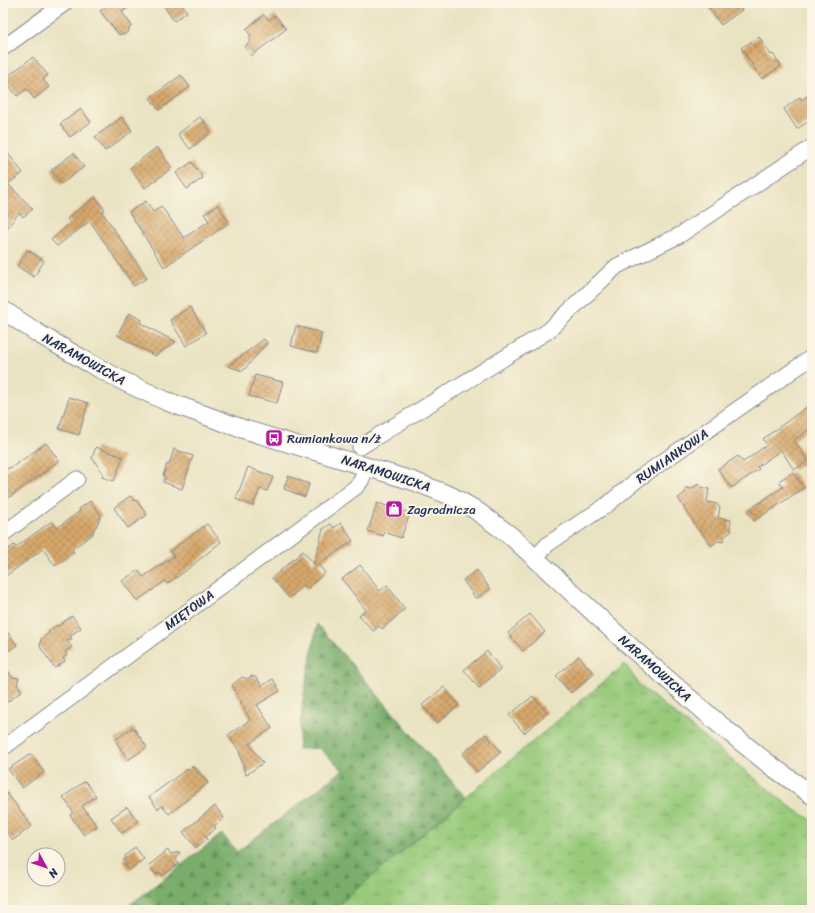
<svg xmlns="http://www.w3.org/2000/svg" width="815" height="913" viewBox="0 0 815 913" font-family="Sriracha,sans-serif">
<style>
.grass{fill:url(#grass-tufts);stroke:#5a7c6c}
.forest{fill:url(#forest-firs);stroke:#4a6e64}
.building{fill:url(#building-cross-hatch)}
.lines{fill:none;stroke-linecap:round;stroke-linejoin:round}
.minor-casing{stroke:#828990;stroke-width:17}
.tertiary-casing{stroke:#828990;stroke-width:20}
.minor{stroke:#fff;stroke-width:15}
.tertiary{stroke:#fff;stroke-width:18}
.labels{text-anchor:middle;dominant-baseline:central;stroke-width:4;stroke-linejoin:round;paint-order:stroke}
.street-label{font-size:13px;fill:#1b2f5e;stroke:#fcf5e5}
.poi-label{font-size:13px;fill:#1b2f5e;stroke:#fcf5e5;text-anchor:start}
</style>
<defs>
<pattern id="grass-tufts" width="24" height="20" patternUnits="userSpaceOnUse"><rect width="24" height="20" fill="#98ca7a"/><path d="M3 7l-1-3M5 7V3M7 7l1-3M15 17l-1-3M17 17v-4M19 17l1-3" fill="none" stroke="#7ba467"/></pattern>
<pattern id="forest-firs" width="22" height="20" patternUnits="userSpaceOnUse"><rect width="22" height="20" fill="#7aae6a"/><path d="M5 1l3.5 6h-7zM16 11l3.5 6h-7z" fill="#638e5a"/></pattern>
<pattern id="building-cross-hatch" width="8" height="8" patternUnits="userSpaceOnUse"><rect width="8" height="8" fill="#d7a86b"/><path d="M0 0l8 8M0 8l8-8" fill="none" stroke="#ae895b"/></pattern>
</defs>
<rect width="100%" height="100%" fill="#fcf5e5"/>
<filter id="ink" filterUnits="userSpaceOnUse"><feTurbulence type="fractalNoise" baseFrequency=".025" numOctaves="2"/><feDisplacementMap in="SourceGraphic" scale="8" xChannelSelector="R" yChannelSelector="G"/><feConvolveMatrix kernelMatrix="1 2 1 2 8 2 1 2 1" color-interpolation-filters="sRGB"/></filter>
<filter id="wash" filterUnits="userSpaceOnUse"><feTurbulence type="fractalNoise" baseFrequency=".012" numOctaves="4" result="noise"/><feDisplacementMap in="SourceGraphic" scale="16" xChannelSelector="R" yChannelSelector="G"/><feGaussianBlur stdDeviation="0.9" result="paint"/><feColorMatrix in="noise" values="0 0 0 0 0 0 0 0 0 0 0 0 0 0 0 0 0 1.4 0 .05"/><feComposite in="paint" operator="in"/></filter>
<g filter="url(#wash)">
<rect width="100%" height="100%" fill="#eae3c2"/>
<path class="grass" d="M625 664 640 686 789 806 812 820V910H332Z"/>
<path class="forest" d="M317 624 466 798 332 910H123L222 834 237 852 343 770 319 748 298 749 303 700Z"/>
<g id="blocks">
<g class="building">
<path d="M111 3H134L122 12 132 26 129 28V31L125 34H121L119 35 100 11Z"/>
<path d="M162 3H181L187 12 174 21Z"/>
<path d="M717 3H737L742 10 721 25 709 8Z"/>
<path d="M264 15 269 20 275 15 286 29 251 56 244 47 251 41 249 38 251 36 246 29Z"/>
<path d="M759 37 771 55 773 54 781 66 762 79 741 48Z"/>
<path d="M33 57 48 75 43 79 49 87 34 99 27 89 17 96 4 79Z"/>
<path d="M181 75 190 87 159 110 150 98Z"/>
<path d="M812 93V119L797 129 784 109 800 97 802 100Z"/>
<path d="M81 109 91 122 70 137 60 124Z"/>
<path d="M122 117 132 131 105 151 95 137Z"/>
<path d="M200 117 211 132 190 149 178 134Z"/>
<path d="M3 147 23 173 8 184 33 209 23 217 19 213 3 233Z"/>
<path d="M157 147 172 168 145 188 130 168Z"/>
<path d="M74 153 84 167 61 184 51 170Z"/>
<path d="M192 162 203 178 187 189 176 173Z"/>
<path d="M95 197 105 210 102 212 147 278 134 286 90 221 57 246 51 240 70 223 67 219Z"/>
<path d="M146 201 153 212 161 206 184 238 209 221 204 214 218 205 229 223 164 267 129 212Z"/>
<path d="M28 250 44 261 34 277 17 266Z"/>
<path d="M190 307 206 333 186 346 170 320Z"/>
<path d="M129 313 142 320 140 323 176 342 155 356 117 335Z"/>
<path d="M296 326 322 333 317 353 291 346Z"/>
<path d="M264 339 267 343 243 371 228 366Z"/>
<path d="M255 375 283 382 277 403 249 396Z"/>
<path d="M69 397 88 403 79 435 59 429Z"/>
<path d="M812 403V432L810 429 794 440 808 461 794 470 781 450 757 467 759 469 731 488 718 469 738 456 743 462 767 445 763 439Z"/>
<path d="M46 443 59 461 3 502V472L10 467 11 468Z"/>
<path d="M96 447 123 457 114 481 102 477 103 473 92 458Z"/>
<path d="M174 449 193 456 182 489 163 482 165 477 163 476 167 464 169 465Z"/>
<path d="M248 467 273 477 267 491 260 489 253 506 236 499Z"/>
<path d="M793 472 804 488 754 521 747 511 783 487 779 481Z"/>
<path d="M288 476 309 484 305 497 284 489Z"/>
<path d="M699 484 701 487 709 489 707 502 717 504 720 508 718 518 731 520 730 528 732 531 724 537 723 542 718 541 711 546 700 530 699 531 678 498 685 493 686 488 691 489Z"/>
<path d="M130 496 135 501 136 500 147 515 128 528 114 508Z"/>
<path d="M90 501 101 515 96 527 94 528 93 534 72 549 74 552 55 566 43 549 3 578V553L14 545 16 547 52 521 57 528 80 511 79 509Z"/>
<path d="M377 503 410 513 401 538 384 532 383 536 368 531Z"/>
<path d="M341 523 353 541 318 564 325 573 307 589 304 585 289 598 272 578 303 551 314 564 323 529 331 524 334 528Z"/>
<path d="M207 524 221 542 184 572 167 584 165 581 137 601 122 581 138 570 143 577 174 556 170 551Z"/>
<path d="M360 565 380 591 387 585 405 609 382 629 379 626 373 631 359 615 366 610 342 579Z"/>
<path d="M477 570 490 589 476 599 463 580Z"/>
<path d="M530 614 545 632 523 651 508 633Z"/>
<path d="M72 616 81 628 70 636 72 638 67 641 72 647 65 652 67 655 63 658 65 661 55 668 40 647 41 639 49 633 48 632 57 625 58 626Z"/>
<path d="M3 626 17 645 3 655Z"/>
<path d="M487 651 501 669 479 688 464 670Z"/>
<path d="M579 656 594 674 571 693 556 676Z"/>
<path d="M3 664 12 677 19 678 17 684 22 691 3 705Z"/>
<path d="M252 676 257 678 262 686 273 679 280 691 257 705 272 728 249 744 263 763 246 775 239 751 228 735 250 720 232 685 242 677 247 679Z"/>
<path d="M444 687 459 705 437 723 422 705Z"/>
<path d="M533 696 547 713 524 733 509 715Z"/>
<path d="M133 727 147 747 128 760 115 740Z"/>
<path d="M486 734 501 752 477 772 462 754Z"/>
<path d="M31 754 44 772 22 788 8 769Z"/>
<path d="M192 766 194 768 195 767 208 783 169 814 162 806 158 809 149 797 187 769 188 770Z"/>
<path d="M85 781 96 796 82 806 97 826 84 835 70 815 73 812 63 797Z"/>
<path d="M3 788 32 826 13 840 3 827Z"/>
<path d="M215 806 224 818 214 826 216 828 205 837 207 839 196 848 183 832Z"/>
<path d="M127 807 138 822 122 833 111 818Z"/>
<path d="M135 847 144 859 129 870 123 860 126 858 125 856Z"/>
<path d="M168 850 171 854 180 852 176 860 179 864 162 876 159 872 156 875 149 865Z"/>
</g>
</g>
</g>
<g filter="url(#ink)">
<use href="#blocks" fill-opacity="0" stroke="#828990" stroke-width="1"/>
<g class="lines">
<defs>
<g id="minor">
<path d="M3 48 65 3"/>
<path d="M360 447 548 331 617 266 680 235 812 147"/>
<path d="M3 534 77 479"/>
<path d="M535 558 548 544 608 504 638 479 812 357"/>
<path d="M3 748 356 487 361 481 367 466"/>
</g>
<path id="tertiary" d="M3 310 39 334 91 364 125 382 166 401 240 428 413 481 451 496 474 509 511 536 634 650 719 724 770 765 812 795"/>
</defs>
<use href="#minor" class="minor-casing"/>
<use href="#tertiary" class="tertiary-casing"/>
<use href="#minor" class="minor"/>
<use href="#tertiary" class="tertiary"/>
</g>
</g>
<defs>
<symbol id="bus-square" viewBox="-11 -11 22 22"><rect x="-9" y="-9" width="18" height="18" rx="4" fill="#b5179e" stroke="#fcf5e5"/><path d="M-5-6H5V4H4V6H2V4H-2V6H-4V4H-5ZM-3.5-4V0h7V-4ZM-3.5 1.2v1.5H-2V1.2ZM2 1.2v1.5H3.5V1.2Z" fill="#fff"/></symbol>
<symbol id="shop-square" viewBox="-11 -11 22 22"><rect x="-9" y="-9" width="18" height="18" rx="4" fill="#b5179e" stroke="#fcf5e5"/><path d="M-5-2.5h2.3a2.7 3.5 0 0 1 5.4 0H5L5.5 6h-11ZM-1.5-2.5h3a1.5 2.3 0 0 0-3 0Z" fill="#fff"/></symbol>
</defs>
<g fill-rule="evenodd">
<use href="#bus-square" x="264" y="428" width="20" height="20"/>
<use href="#shop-square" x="384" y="499" width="20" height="20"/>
</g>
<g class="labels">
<g class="street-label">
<text transform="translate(84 359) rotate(29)">NARAMOWICKA</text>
<text transform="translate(672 456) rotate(-35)">RUMIANKOWA</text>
<text transform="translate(386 473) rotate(18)">NARAMOWICKA</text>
<text transform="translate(189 610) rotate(-36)">MIĘTOWA</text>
<text transform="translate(655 668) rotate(42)">NARAMOWICKA</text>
</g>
<g class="poi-label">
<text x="287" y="438">Rumiankowa n/ż</text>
<text x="407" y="509">Zagrodnicza</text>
</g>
</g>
<rect width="815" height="913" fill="none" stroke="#fcf5e5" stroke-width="16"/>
<g transform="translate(46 867) rotate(130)"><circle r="19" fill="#fcf5e5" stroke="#a2a6af"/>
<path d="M0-3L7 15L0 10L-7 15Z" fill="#b5179e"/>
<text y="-6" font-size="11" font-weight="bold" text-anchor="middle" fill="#1b2f5e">N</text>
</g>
</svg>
